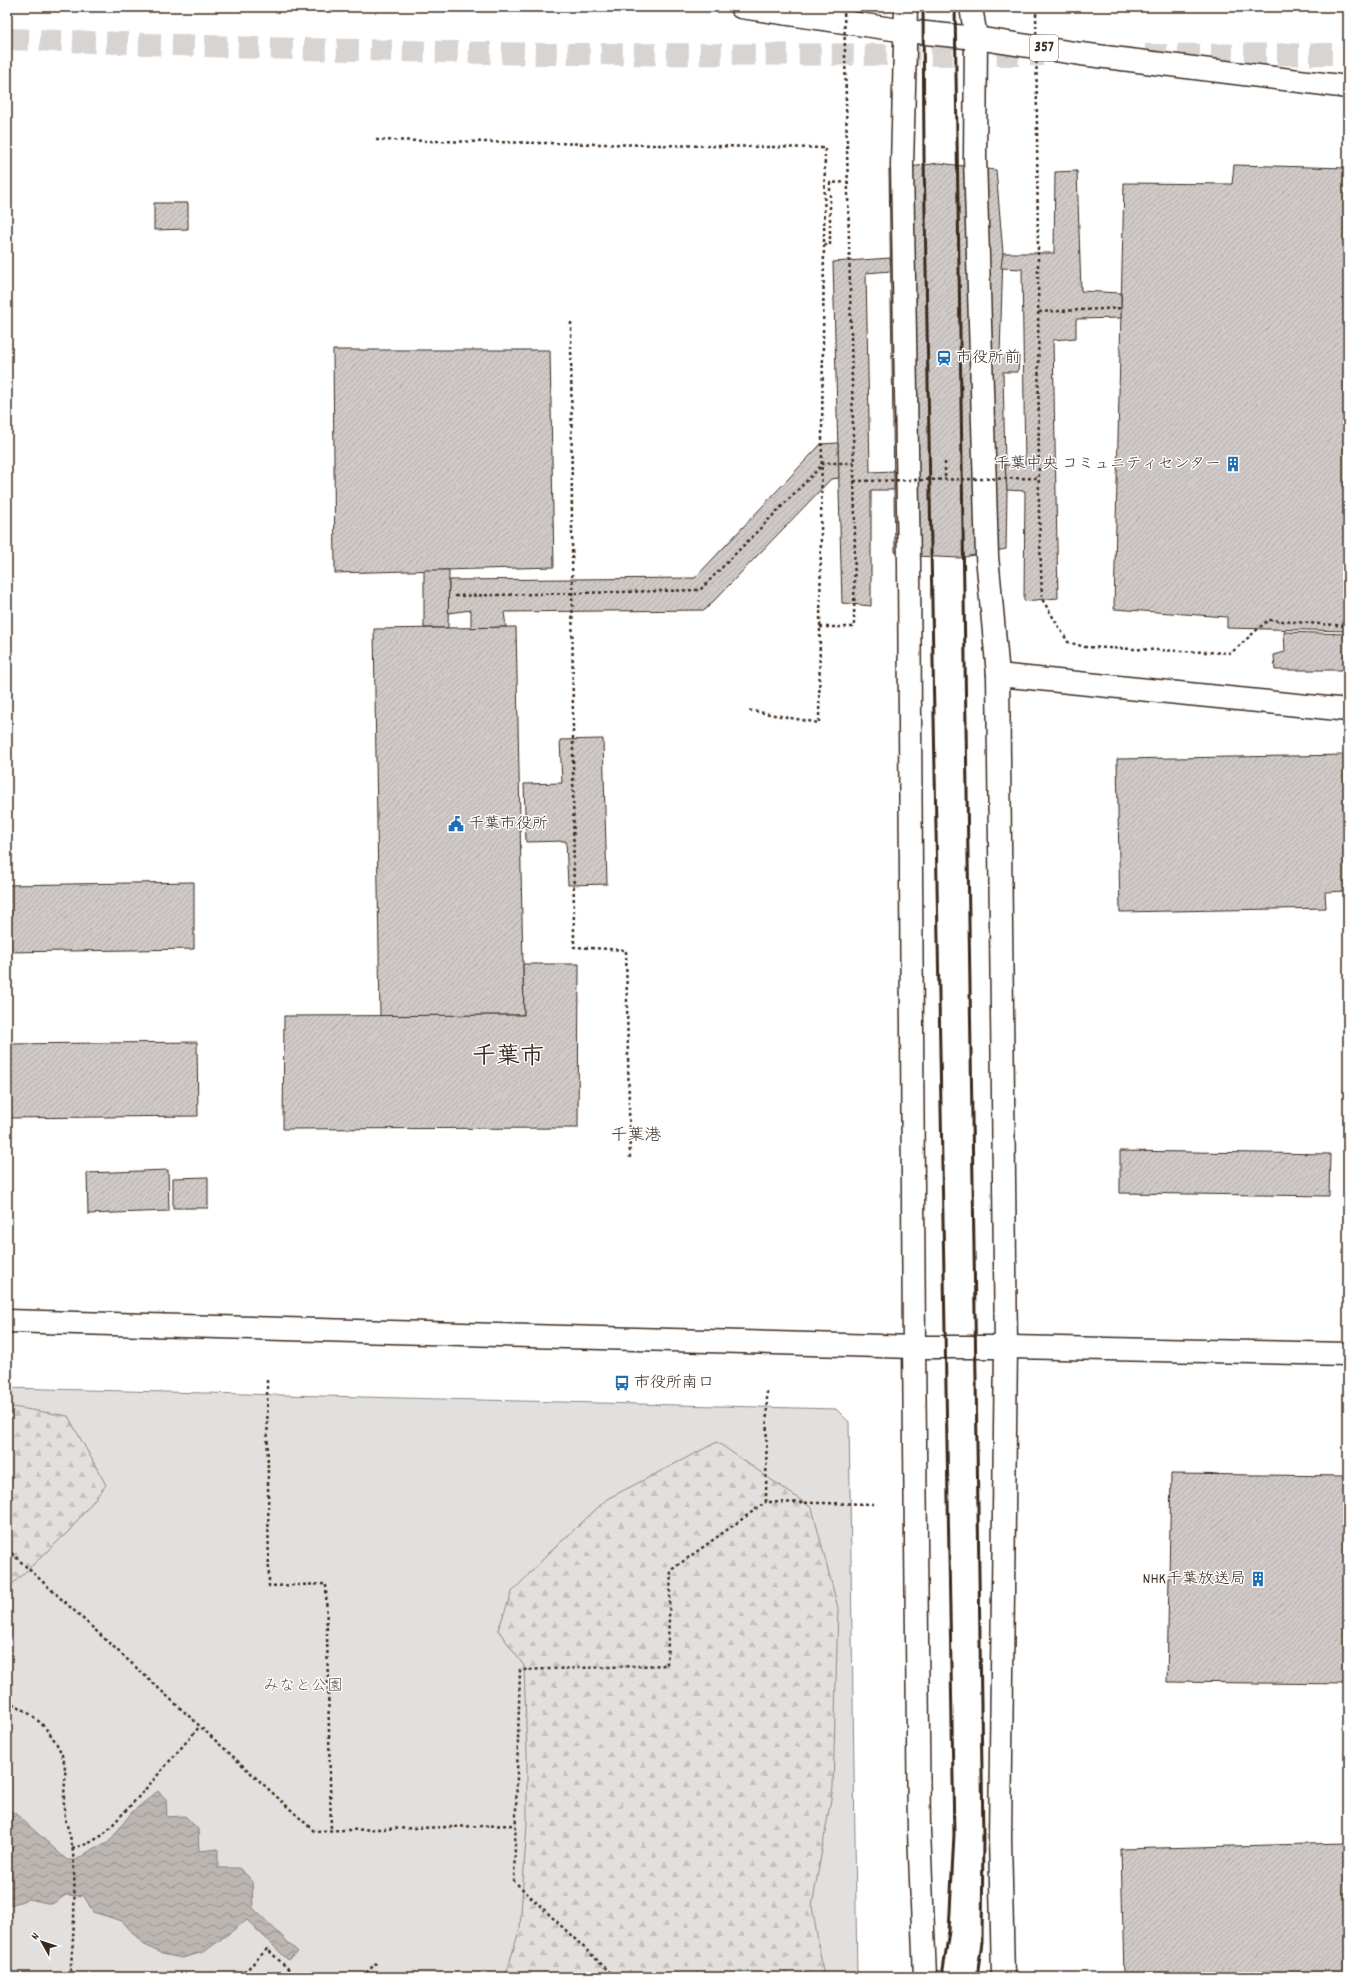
<svg xmlns="http://www.w3.org/2000/svg" width="1355" height="1984" viewBox="0 0 1355 1984" font-family="Dekko,'Klee One',sans-serif">
<style>
.green{fill:#e2e0de;stroke:#8e857e}
.forest{fill:url(#forest-firs);stroke:#8e857e}
.water{fill:url(#water-waves);stroke:#887e77}
.building{fill:url(#building-hatch);stroke:#3b2a1e}
.lines{fill:none;stroke-linecap:round;stroke-linejoin:round}
.highway-tunnel{stroke:#d8d4d2;stroke-width:22;stroke-dasharray:22 11;stroke-linecap:butt}
.minor-casing{stroke:#3b2a1e;stroke-width:25}
.highway-casing{stroke:#3b2a1e;stroke-width:25}
.path{stroke:#3b2a1e;stroke-width:2.5;stroke-dasharray:3 3;stroke-linecap:butt}
.minor{stroke:#fff;stroke-width:22}
.highway{stroke:#fff;stroke-width:22}
.rail{stroke:#3b2a1e;stroke-width:3}
.path-bridge{stroke:#3b2a1e;stroke-width:2.5;stroke-dasharray:3 3;stroke-linecap:butt}
.labels{text-anchor:middle;dominant-baseline:central;stroke-width:3;stroke-linejoin:round;paint-order:stroke}
.shield{fill:#fff;stroke:#766a62;stroke-width:1}
.shield-label{font-size:15px;font-weight:bold;fill:#3b2a1e}
.poi-label{font-size:16px;fill:#3b2a1e;stroke:#fff;text-anchor:start}
.park-label{font-size:16px;fill:#65584e;stroke:#fff}
.neighbourhood-label{font-size:17px;fill:#3b2a1e;stroke:#fff}
.town-label{font-size:24px;font-weight:bold;fill:#3b2a1e;stroke:#fff}
</style>
<defs>
<pattern id="forest-firs" width="22" height="20" patternUnits="userSpaceOnUse"><rect width="22" height="20" fill="#e2e0de"/><path d="M5 1l3.5 6h-7zM16 11l3.5 6h-7z" fill="#c3c0be"/></pattern>
<pattern id="water-waves" width="16" height="10" patternUnits="userSpaceOnUse"><rect width="16" height="10" fill="#bcb6b3"/><path d="M0 5q4-4 8 0t8 0" fill="none" stroke="#9a9491"/></pattern>
<pattern id="building-hatch" width="6" height="6" patternUnits="userSpaceOnUse"><rect width="6" height="6" fill="#cfcac7"/><path d="M-1 1l2-2M0 6l6-6M5 7l2-2" fill="none" stroke="#b3aeaa"/></pattern>
</defs>
<rect width="100%" height="100%" fill="#fff"/>
<filter id="ink" filterUnits="userSpaceOnUse"><feTurbulence type="fractalNoise" baseFrequency=".025" numOctaves="2"/><feDisplacementMap in="SourceGraphic" scale="8" xChannelSelector="R" yChannelSelector="G"/><feConvolveMatrix kernelMatrix="1 2 1 2 8 2 1 2 1" color-interpolation-filters="sRGB"/></filter>
<g filter="url(#ink)">
<path class="green" d="M7 1388 836 1409 849 1422 857 1977H7Z"/>
<g class="forest">
<path d="M7 1406 68 1416 106 1485 69 1531 7 1589Z"/>
<path d="M717 1442 812 1508 838 1608 833 1788 812 1906 824 1977H505L520 1928 527 1823V1755L524 1666 498 1630 512 1592 547 1555 607 1499Z"/>
<path d="M277 1972 340 1973 341 1977H275Z"/>
</g>
<path class="water" d="M158 1791 166 1799 167 1817 185 1816 198 1829 199 1851 218 1849V1868H239L252 1880 253 1908 298 1952 288 1960 247 1920 204 1952 182 1958 162 1954 143 1944 122 1921 93 1912 84 1896 66 1895 52 1904 29 1899 7 1906V1810L15 1813 67 1860H76L94 1848 108 1843 132 1812Z"/>
<g class="building">
<path d="M939 163 996 170 1003 253 1000 355 1019 356 1018 372H1003L1005 465 1007 490 1006 549 959 558 916 556 895 552 889 170Z"/>
<path d="M1234 165 1348 168V631L1227 628V617L1114 609 1124 183 1232 184Z"/>
<path d="M1077 171 1081 291 1121 293V318L1076 319V338L1053 340 1058 598 1024 601 1025 491 1007 490 1005 465 1025 464 1022 269 1001 268 1003 253H1054L1055 172Z"/>
<path d="M154 203H188V229L154 230Z"/>
<path d="M890 258 891 271 866 273 870 472 894 471V490H871V606L842 603 833 262Z"/>
<path d="M333 350H550L554 567 335 573Z"/>
<path d="M838 443 839 478 831 479 705 610 504 612 506 627 471 628V610L448 613 449 580 695 578 821 444Z"/>
<path d="M424 570H449L448 628H424Z"/>
<path d="M516 627 524 1015 380 1016 374 629Z"/>
<path d="M1284 632 1348 634V670H1275L1274 655 1285 652Z"/>
<path d="M603 739 607 884 568 885 566 841 526 842 524 784 562 783 560 740Z"/>
<path d="M1348 755V891L1325 892 1326 908 1120 912 1117 759Z"/>
<path d="M194 882V949L7 952V885Z"/>
<path d="M523 964H579L578 1128 283 1129 284 1016 524 1015Z"/>
<path d="M197 1042 198 1116 7 1118V1044Z"/>
<path d="M1120 1151 1330 1154 1329 1196 1120 1193Z"/>
<path d="M168 1170 169 1211 88 1214 87 1173Z"/>
<path d="M208 1177V1208H173V1178Z"/>
<path d="M1171 1474 1348 1476V1684L1167 1682Z"/>
<path d="M1345 1843 1348 1977H1124L1121 1849Z"/>
</g>
<g class="lines">
<g class="highway-tunnel">
<path d="M7 39 260 48 542 54 1043 55"/>
<path d="M1145 55 1348 54"/>
</g>
<defs>
<g id="minor">
<path d="M906 7 902 166 909 563 914 1347 919 1831 925 1977"/>
<path d="M971 7 976 38 975 157 987 556 998 675 1006 1347 1000 1837 1003 1977"/>
<path d="M998 675 1348 710"/>
<path d="M7 1321 914 1347H1006L1348 1354"/>
</g>
<path id="highway" d="M741 7 906 31 976 38 1081 54 1348 87"/>
</defs>
<use href="#minor" class="minor-casing"/>
<use href="#highway" class="highway-casing"/>
<g class="path">
<path d="M376 140 825 148 819 723 747 710"/>
<path d="M824 245H830V183L848 182"/>
<path d="M1038 252 1039 512 1042 599 1068 642 1085 647 1231 653 1268 620 1348 626"/>
<path d="M1039 312 1123 308"/>
<path d="M571 322 574 947 626 950 630 1159"/>
<path d="M945 462V479"/>
<path d="M820 627H854L855 522"/>
<path d="M267 1380 269 1586 326 1584 331 1831"/>
<path d="M767 1391 766 1502 874 1504"/>
<path d="M7 1549 314 1831 515 1825"/>
<path d="M7 1701C32 1712 53 1730 63 1758 68 1774 63 1789 64 1806 64 1822 72 1837 73 1853 76 1893 74 1935 70 1975"/>
<path d="M72 1848 87 1844 103 1835 143 1792 200 1726"/>
<path d="M49 1977 67 1974 81 1977"/>
<path d="M240 1977 267 1949 297 1977"/>
<path d="M362 1977 376 1963"/>
<path d="M615 1977 514 1881 520 1670 667 1665 671 1570 766 1502"/>
</g>
<use href="#minor" class="minor"/>
<use href="#highway" class="highway"/>
<g class="rail">
<path d="M923 7 924 157 954 1834 949 1931 942 1977"/>
<path d="M955 7 983 1835 982 1942 977 1977"/>
</g>
<g class="path-bridge">
<path d="M844 7 855 522"/>
<path d="M1036 7 1038 252"/>
<path d="M854 481 1039 478"/>
<path d="M455 596 700 590 824 463H853"/>
</g>
</g>
</g>
<defs>
<symbol id="station-bare" viewBox="-9 -9 18 18"><path d="M-3-6H3Q5-6 5-4V2Q5 4 3 4L4.5 6H3L1.5 4h-3L-3 6H-4.5L-3 4Q-5 4-5 2V-4Q-5-6-3-6ZM-3.5-4v3h7v-3ZM-3.5 1v1.5H-2V1ZM2 1v1.5H3.5V1Z" fill="#1f6fb2" stroke="#fff" stroke-width="2.5" paint-order="stroke"/></symbol>
<symbol id="building-bare" viewBox="-9 -9 18 18"><path d="M-4-6H4V6H1V3H-1V6H-4ZM-2.5-4.3h1.7v1.8h-1.7ZM.8-4.3h1.7v1.8H.8ZM-2.5-1h1.7V.8h-1.7ZM.8-1h1.7V.8H.8Z" fill="#1f6fb2" stroke="#fff" stroke-width="2.5" paint-order="stroke"/></symbol>
<symbol id="civic-bare" viewBox="-9 -9 18 18"><path d="M-.6-6.5H3V-4.5H.6V-3L4-1V1h2V6H-6V1h2V-1L-.6-3ZM-1.2 2.5V6h2.4V2.5Z" fill="#1f6fb2" stroke="#fff" stroke-width="2.5" paint-order="stroke"/></symbol>
<symbol id="bus-bare" viewBox="-9 -9 18 18"><path d="M-5-6H5V4H4V6H2V4H-2V6H-4V4H-5ZM-3.5-4V0h7V-4ZM-3.5 1.2v1.5H-2V1.2ZM2 1.2v1.5H3.5V1.2Z" fill="#1f6fb2" stroke="#fff" stroke-width="2.5" paint-order="stroke"/></symbol>
</defs>
<g fill-rule="evenodd">
<use href="#station-bare" x="933" y="347" width="22" height="22"/>
<use href="#building-bare" x="1222" y="453" width="22" height="22"/>
<use href="#civic-bare" x="445" y="813" width="22" height="22"/>
<use href="#bus-bare" x="611" y="1372" width="22" height="22"/>
<use href="#building-bare" x="1247" y="1568" width="22" height="22"/>
</g>
<g class="labels">
<rect class="shield" x="1030" y="35" width="28" height="26" rx="3"/>
<g class="shield-label">
<text x="1044" y="48">357</text>
</g>
<g class="poi-label">
<text x="956" y="358">市役所前</text>
<text x="1221" y="464" text-anchor="end">千葉中央 コミュニティセンター</text>
<text x="468" y="824">千葉市役所</text>
<text x="634" y="1383">市役所南口</text>
<text x="1246" y="1579" text-anchor="end">NHK千葉放送局</text>
</g>
<g class="park-label">
<text x="303" y="1686">みなと公園</text>
</g>
<g class="neighbourhood-label">
<text x="636" y="1137">千葉港</text>
</g>
<g class="town-label">
<text x="508" y="1058">千葉市</text>
</g>
</g>
<rect width="1355" height="1984" fill="none" stroke="#fff" stroke-width="24"/>
<rect x="12" y="12" width="1331" height="1960" fill="none" stroke="#3b2a1e" stroke-width="1.5" filter="url(#ink)"/>
<g transform="translate(42 1942) rotate(309)" stroke="#ffffff" stroke-width="3" paint-order="stroke">
<path d="M0-3L7 15L0 10L-7 15Z" fill="#3b2a1e"/>
<text y="-6" font-size="11" font-weight="bold" text-anchor="middle" fill="#3b2a1e">N</text>
</g>
</svg>
